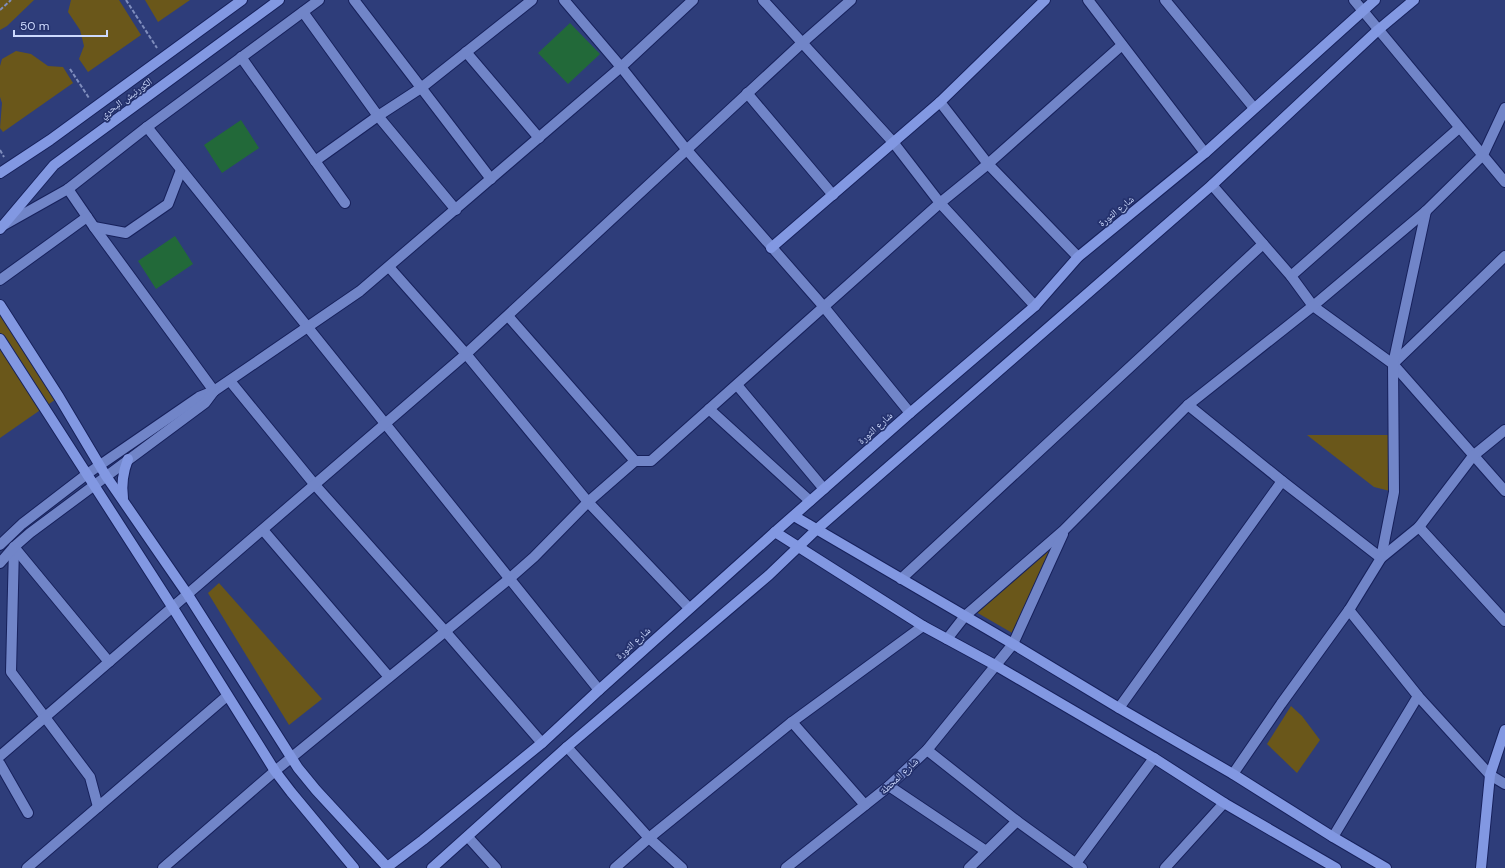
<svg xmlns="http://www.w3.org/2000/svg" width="1505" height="868" viewBox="0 0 1505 868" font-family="'DM Sans','Noto Naskh Arabic',sans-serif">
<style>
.green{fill:#6a571a}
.building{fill:#226939}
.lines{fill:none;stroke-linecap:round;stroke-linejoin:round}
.minor-casing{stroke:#17215c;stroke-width:12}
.major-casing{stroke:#17215c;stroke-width:12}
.path{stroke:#7f8dbd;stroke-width:2;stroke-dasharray:4 2;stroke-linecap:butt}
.minor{stroke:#7185c8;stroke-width:10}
.major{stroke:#8298e2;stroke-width:10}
.labels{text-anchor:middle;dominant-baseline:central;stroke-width:3.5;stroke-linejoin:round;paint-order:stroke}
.street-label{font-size:10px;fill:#cddafe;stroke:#25326e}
</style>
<rect width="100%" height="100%" fill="#2e3d7a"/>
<g class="green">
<path d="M0 0H34L7 26 0 30Z"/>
<path d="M71 0H119L141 35 88 72 79 59 84 46 80 30 68 12Z"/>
<path d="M145 0H190L158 22Z"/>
<path d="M16 51 31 54 48 66 63 67 73 83 3 132 0 128 2 103 0 97V66L2 59Z"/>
<path d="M0 305 59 397 0 438Z"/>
<path d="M1307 435H1393L1394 492 1374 487Z"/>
<path d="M1055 545 1014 634 976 612Z"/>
<path d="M219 583 322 699 289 725 208 593Z"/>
<path d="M1291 706 1302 716 1320 740 1297 773 1267 744Z"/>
</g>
<g class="building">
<path d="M570 23 600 54 568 84 538 53Z"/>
<path d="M241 120 259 148 222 173 204 145Z"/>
<path d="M175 236 193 264 156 289 138 261Z"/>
</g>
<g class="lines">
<defs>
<g id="minor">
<path d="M354 0 491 179"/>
<path d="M564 0 621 67 686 149 824 307 910 413"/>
<path d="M763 0 893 142 940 203 1035 306"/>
<path d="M1088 0 1205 153"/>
<path d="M1165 0 1254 108"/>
<path d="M1354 0 1505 182"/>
<path d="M303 12 378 116 456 210"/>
<path d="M466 52 539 138"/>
<path d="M241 57 345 203"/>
<path d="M747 93 833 195"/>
<path d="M940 102 988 164 1078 257"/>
<path d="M147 127 599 690"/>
<path d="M315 161 378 116 421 88 532 0"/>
<path d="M1212 185 1291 276 1313 306 1393 364 1505 491"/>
<path d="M68 189 94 227 214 391"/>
<path d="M4 225 68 189 147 127 319 0"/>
<path d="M94 227 126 233 168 204 181 170"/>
<path d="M389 267 466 354 588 502 689 608"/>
<path d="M1291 276 1459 128"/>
<path d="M0 280 87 217"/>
<path d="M1393 364 1505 256"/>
<path d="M230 381 315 485 445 631 542 743"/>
<path d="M737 385 824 489"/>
<path d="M1188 405 1282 481 1381 558 1394 492 1393 364 1426 211"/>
<path d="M709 409 810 501"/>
<path d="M635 461H651L940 203 988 164 1122 45"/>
<path d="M1419 527 1505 621"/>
<path d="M263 530 389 677"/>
<path d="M0 545 22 524 87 474 199 397 214 391 360 291 621 67 693 0"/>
<path d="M14 547 11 672 90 777 98 807"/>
<path d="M14 547 109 662"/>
<path d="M0 563 14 547 30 533 205 403 214 391"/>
<path d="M901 579 1263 244"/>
<path d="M1349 610 1418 696 1490 775 1505 784"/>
<path d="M947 639 965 616 1064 530 1188 405 1313 306 1426 211 1483 155 1505 108"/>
<path d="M1119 708 1282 481"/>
<path d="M792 722 865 805"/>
<path d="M567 747 649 838 682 868"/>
<path d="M927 750 1017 821 1082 868"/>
<path d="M0 756 466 354 802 43 851 0"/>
<path d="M0 764 28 813"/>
<path d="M1233 774 1281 704 1349 610 1381 558 1419 527 1473 456 1505 430"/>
<path d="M889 786 986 851"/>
<path d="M468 837 496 868"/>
<path d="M1333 837 1418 696"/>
<path d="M1076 863 1154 758"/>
<path d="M27 868 227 696"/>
<path d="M163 868 275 771 509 579 534 557 588 502 635 461 508 316"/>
<path d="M615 868 649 838 792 722 923 626"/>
<path d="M786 868 889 786 927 750 1013 644 1063 534"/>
<path d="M969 868 1017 821"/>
<path d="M1165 868 1224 803"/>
</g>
<g id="major">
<path d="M0 173 50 140 242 0"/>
<path d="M0 229 54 165 279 0"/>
<path d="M771 248 940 102 1045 0"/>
<path d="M0 305 59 397 106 476 188 595 298 768 316 790 388 868"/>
<path d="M0 339 173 608 275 771 291 792 354 868"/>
<path d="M123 498C121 484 123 472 128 459"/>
<path d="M794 516 1013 644 1119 708 1233 774 1333 837 1386 868"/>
<path d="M775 532 923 626 995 665 1154 758 1224 803 1336 868"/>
<path d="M386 868 423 840 542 743 599 690 775 532 910 413 1035 306 1078 257 1205 153 1375 0"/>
<path d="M432 868 567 747 769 575 816 530 1212 185 1378 30 1414 0"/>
<path d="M1481 868 1490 775 1505 730"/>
</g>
</defs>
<use href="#minor" class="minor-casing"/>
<use href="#major" class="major-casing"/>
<g class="path">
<path d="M126 0 157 48"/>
<path d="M0 10 11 0"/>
<path d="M70 69 89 98"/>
<path d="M0 150 4 157"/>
</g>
<use href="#minor" class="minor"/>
<use href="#major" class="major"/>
</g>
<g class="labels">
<g class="street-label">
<text transform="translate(126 98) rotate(-36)">الكورنيش البحري</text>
<text transform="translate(1116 211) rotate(-39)">شارع الثورة</text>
<text transform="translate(875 428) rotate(-42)">شارع الثورة</text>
<text transform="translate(633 643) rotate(-42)">شارع الثورة</text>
<text transform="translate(899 776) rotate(-43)">شارع المحطة</text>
</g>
</g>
<path d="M14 30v6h93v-6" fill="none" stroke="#cddafe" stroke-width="2"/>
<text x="20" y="30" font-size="12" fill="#cddafe" stroke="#25326e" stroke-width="3" paint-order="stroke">50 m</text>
</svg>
